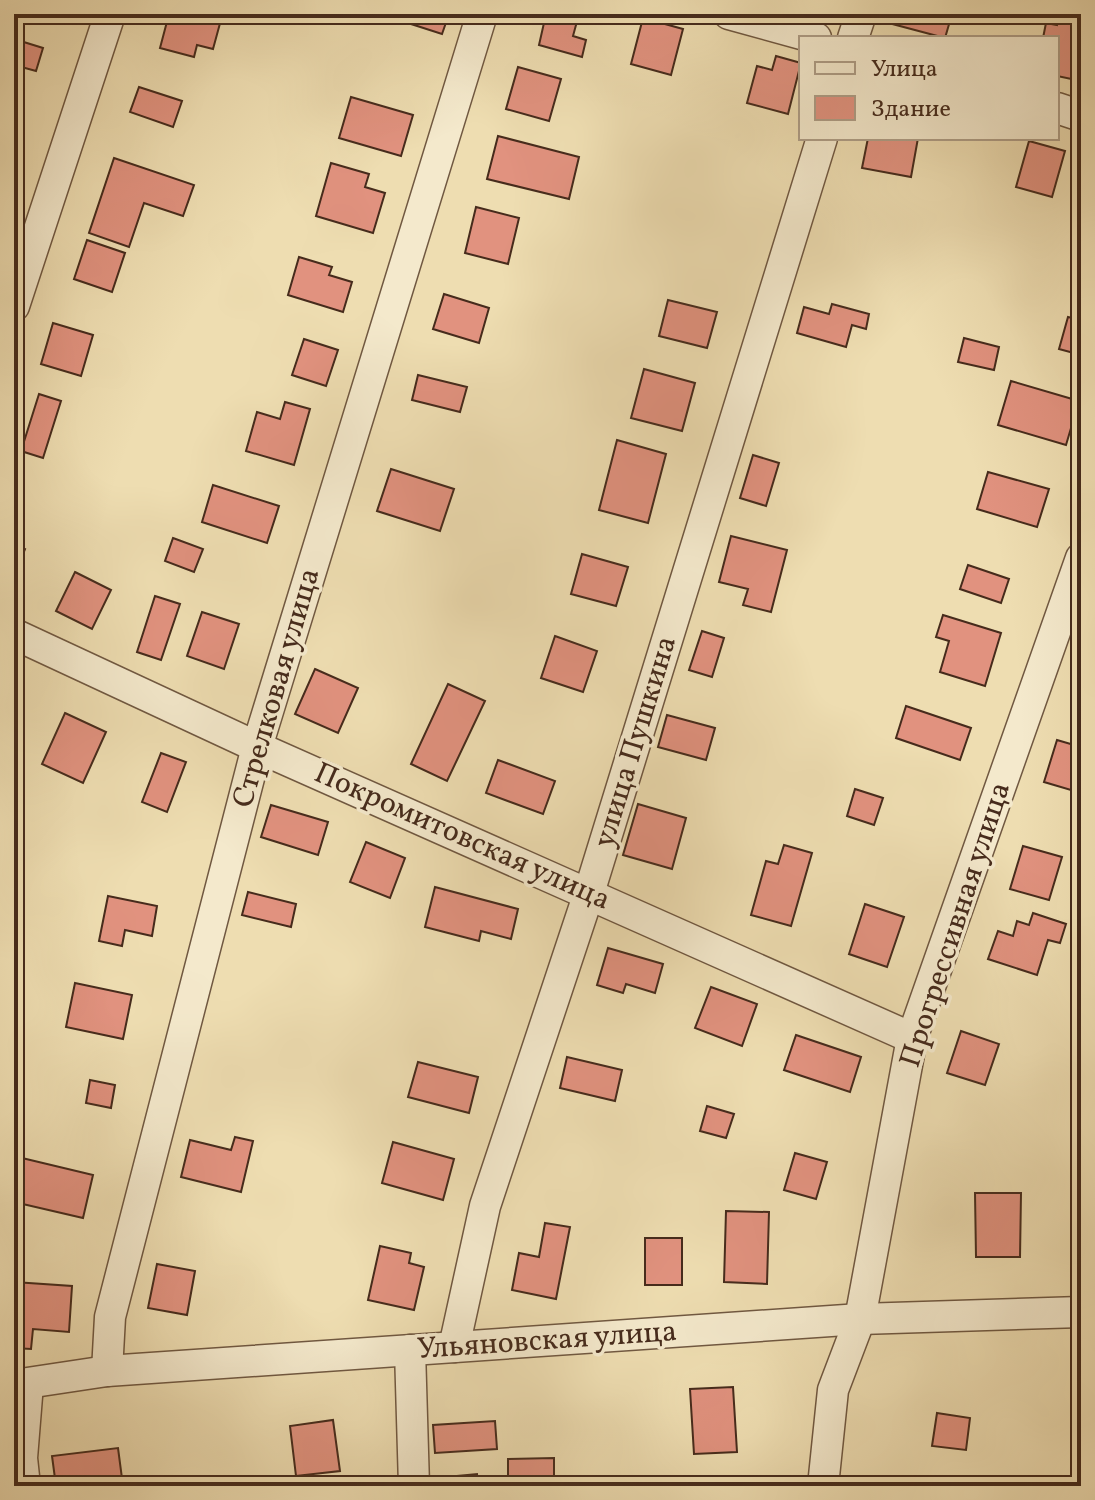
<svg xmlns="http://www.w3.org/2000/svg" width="1095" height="1500" viewBox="0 0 1095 1500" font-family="Vollkorn,serif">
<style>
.building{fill:#e1927f;stroke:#462b1c;stroke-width:2}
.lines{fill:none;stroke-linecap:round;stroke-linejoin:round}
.minor-casing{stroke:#705841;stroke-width:33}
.minor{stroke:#f4e9cc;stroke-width:30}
.labels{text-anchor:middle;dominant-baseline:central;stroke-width:7;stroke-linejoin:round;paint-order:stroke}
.street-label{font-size:30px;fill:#462b1c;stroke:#f4e9cc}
</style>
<rect width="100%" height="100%" fill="#eeddb1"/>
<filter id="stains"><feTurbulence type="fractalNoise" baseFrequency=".0025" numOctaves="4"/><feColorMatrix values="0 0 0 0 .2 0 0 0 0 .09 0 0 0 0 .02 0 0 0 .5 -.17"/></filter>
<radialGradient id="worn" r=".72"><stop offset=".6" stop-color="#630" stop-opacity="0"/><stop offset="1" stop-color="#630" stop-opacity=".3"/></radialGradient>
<g class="building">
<path d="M169 14 222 16 213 49 197 45 194 57 160 48Z"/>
<path d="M411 14H449L442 34 408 23Z"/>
<path d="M546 14H579L573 36 586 40 582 57 539 45Z"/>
<path d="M883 14H952L945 38 881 21Z"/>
<path d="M1059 14H1081V81L1057 76V38H1043L1046 23 1057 25Z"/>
<path d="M643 18 683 29 671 75 631 64Z"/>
<path d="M14 39 43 48 36 71 14 65Z"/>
<path d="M776 56 801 63 788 114 747 103 757 66 772 70Z"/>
<path d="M518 67 561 79 549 121 506 109Z"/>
<path d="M139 87 182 101 173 127 130 112Z"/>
<path d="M351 97 413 115 401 156 339 138Z"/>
<path d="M498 136 579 157 569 199 487 179Z"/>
<path d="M868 138H918L911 177 862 168Z"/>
<path d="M1029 141 1065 151 1052 197 1016 187Z"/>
<path d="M114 158 194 185 183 216 144 203 129 247 89 233Z"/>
<path d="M331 163 369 174 365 187 385 193 373 233 316 216Z"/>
<path d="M476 207 519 218 508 264 465 253Z"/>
<path d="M87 240 125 253 112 292 74 279Z"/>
<path d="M299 257 332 267 329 275 352 282 343 312 288 295Z"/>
<path d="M444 294 489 308 479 343 433 329Z"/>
<path d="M668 300 717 312 707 348 659 336Z"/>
<path d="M832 304 869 314 866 329 852 325 846 347 797 333 804 307 829 314Z"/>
<path d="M1068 317 1081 320V355L1059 349Z"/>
<path d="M53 323 93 335 81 376 41 364Z"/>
<path d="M964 338 999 347 994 370 958 362Z"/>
<path d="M304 339 338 350 326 386 292 375Z"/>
<path d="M644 369 695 383 682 431 631 418Z"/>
<path d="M418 375 467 387 460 412 412 400Z"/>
<path d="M1011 381 1079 401 1066 445 998 425Z"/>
<path d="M39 394 61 401 43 458 21 451Z"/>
<path d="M285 402 310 409 294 465 246 451 257 412 280 419Z"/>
<path d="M617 440 666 454 648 523 599 510Z"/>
<path d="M753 455 779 463 766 506 740 498Z"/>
<path d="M391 469 454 489 440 531 377 511Z"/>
<path d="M988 472 1049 489 1037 527 977 509Z"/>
<path d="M213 485 279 506 267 543 202 522Z"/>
<path d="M731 536 787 550 771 612 743 605 748 589 719 582Z"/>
<path d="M173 538 203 549 194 572 165 561Z"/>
<path d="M14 545 25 549 14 577Z"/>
<path d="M582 554 628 567 616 606 571 594Z"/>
<path d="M968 565 1009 579 1001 603 960 589Z"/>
<path d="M75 572 111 590 92 629 56 611Z"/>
<path d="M155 596 180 604 161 660 137 652Z"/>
<path d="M202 612 239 624 224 669 187 656Z"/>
<path d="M943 615 1001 633 985 686 940 672 949 641 936 637Z"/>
<path d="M702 631 724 638 712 677 689 670Z"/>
<path d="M555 636 597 651 583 692 541 678Z"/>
<path d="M315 669 358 688 338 733 295 714Z"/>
<path d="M448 684 485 701 447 781 411 764Z"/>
<path d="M906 706 971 728 960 760 896 738Z"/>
<path d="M65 713 106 732 83 783 42 764Z"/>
<path d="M667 715 715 728 706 760 658 747Z"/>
<path d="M1057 740 1081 747V793L1044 782Z"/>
<path d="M161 753 186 762 167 812 142 802Z"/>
<path d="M498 760 555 781 543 814 486 793Z"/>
<path d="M855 789 883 798 874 825 847 816Z"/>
<path d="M638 804 686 818 672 869 623 855Z"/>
<path d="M271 805 328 822 318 855 261 837Z"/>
<path d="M366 842 405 858 390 898 350 882Z"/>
<path d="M784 845 812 853 791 926 751 915 766 861 778 864Z"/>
<path d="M1023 846 1062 857 1049 900 1010 889Z"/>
<path d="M435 887 518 909 511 939 481 931 479 941 425 927Z"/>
<path d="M248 892 296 904 291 927 242 915Z"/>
<path d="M108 896 157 906 152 936 125 930 122 946 99 941Z"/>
<path d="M865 904 904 917 887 967 849 954Z"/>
<path d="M1033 913 1066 924 1060 943 1048 940 1037 975 988 959 998 931 1013 936 1017 921 1029 925Z"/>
<path d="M608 948 663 964 655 993 626 984 623 993 597 985Z"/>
<path d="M75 983 132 995 123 1039 66 1027Z"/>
<path d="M711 987 757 1004 742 1046 695 1028Z"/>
<path d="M961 1031 999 1044 985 1085 947 1073Z"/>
<path d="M796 1035 861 1057 850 1092 784 1070Z"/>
<path d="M567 1057 622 1070 615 1101 560 1088Z"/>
<path d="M418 1062 478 1077 469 1113 408 1097Z"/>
<path d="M90 1080 115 1085 111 1108 86 1103Z"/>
<path d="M707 1106 734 1114 726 1138 700 1131Z"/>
<path d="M235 1137 253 1141 241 1192 181 1177 190 1140 231 1150Z"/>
<path d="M393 1142 454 1159 443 1200 382 1183Z"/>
<path d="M795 1153 827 1162 816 1199 784 1190Z"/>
<path d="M22 1158 93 1175 83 1218 14 1202Z"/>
<path d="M975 1193H1021L1020 1257H976Z"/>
<path d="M726 1211 769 1212 767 1284 724 1282Z"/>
<path d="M545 1223 570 1227 556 1299 512 1290 519 1253 539 1257Z"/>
<rect x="645" y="1238" width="37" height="47"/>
<path d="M380 1246 411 1253 409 1263 424 1267 414 1310 368 1300Z"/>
<path d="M157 1264 195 1271 187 1315 148 1308Z"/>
<path d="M14 1282 72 1286 69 1332 33 1329 31 1349 14 1348Z"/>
<path d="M733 1387 737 1452 694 1454 690 1389Z"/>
<path d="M937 1413 970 1418 966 1450 932 1446Z"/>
<path d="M333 1420 340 1471 296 1476 290 1426Z"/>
<path d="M495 1421 497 1449 435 1453 433 1425Z"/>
<path d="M118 1448 123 1486H56L52 1456Z"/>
<path d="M554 1458V1486H508V1459Z"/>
<path d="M477 1474 478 1486H448L447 1477Z"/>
</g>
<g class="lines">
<defs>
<g id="minor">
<path d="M729 14 816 38"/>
<path d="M853 38 861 14"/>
<path d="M1057 108 1081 116"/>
<path d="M14 306 110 14"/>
<path d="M14 634 257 747 912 1038"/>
<path d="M454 1347 485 1206 589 893 822 138"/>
<path d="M410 1350 414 1486"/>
<path d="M107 1371 110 1317 257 747 482 14"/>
<path d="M14 1385 107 1371 860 1319 1081 1312"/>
<path d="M25 1486 22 1458 28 1384"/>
<path d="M823 1486 833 1390 860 1319 912 1038 1081 558"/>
</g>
</defs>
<use href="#minor" class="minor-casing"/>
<use href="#minor" class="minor"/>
</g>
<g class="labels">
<g class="street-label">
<text transform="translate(277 688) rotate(-74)">Стрелковая улица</text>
<text transform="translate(636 742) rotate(-73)">улица Пушкина</text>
<text transform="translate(462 837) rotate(24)">Покромитовская улица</text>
<text transform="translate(956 925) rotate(-72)">Прогрессивная улица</text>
<text transform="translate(547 1341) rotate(-4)">Ульяновская улица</text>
</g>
</g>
<rect width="1095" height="1500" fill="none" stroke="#eeddb1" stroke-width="48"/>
<rect x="16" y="16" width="1063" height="1468" fill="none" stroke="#462b1c" stroke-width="4"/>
<rect x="24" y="24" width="1047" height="1452" fill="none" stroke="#462b1c" stroke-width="2"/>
<rect x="799" y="36" width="260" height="104" fill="#f4e9cc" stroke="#ae9d86" stroke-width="2"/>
<rect x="815" y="62" width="40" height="12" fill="#f4e9cc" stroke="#ae9d86" stroke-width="2"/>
<text x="871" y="76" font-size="24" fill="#462b1c">Улица</text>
<rect x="815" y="96" width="40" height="24" fill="#e1927f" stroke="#ae9d86" stroke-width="2"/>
<text x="871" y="116" font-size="24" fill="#462b1c">Здание</text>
<rect width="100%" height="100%" filter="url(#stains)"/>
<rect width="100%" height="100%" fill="url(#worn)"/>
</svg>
